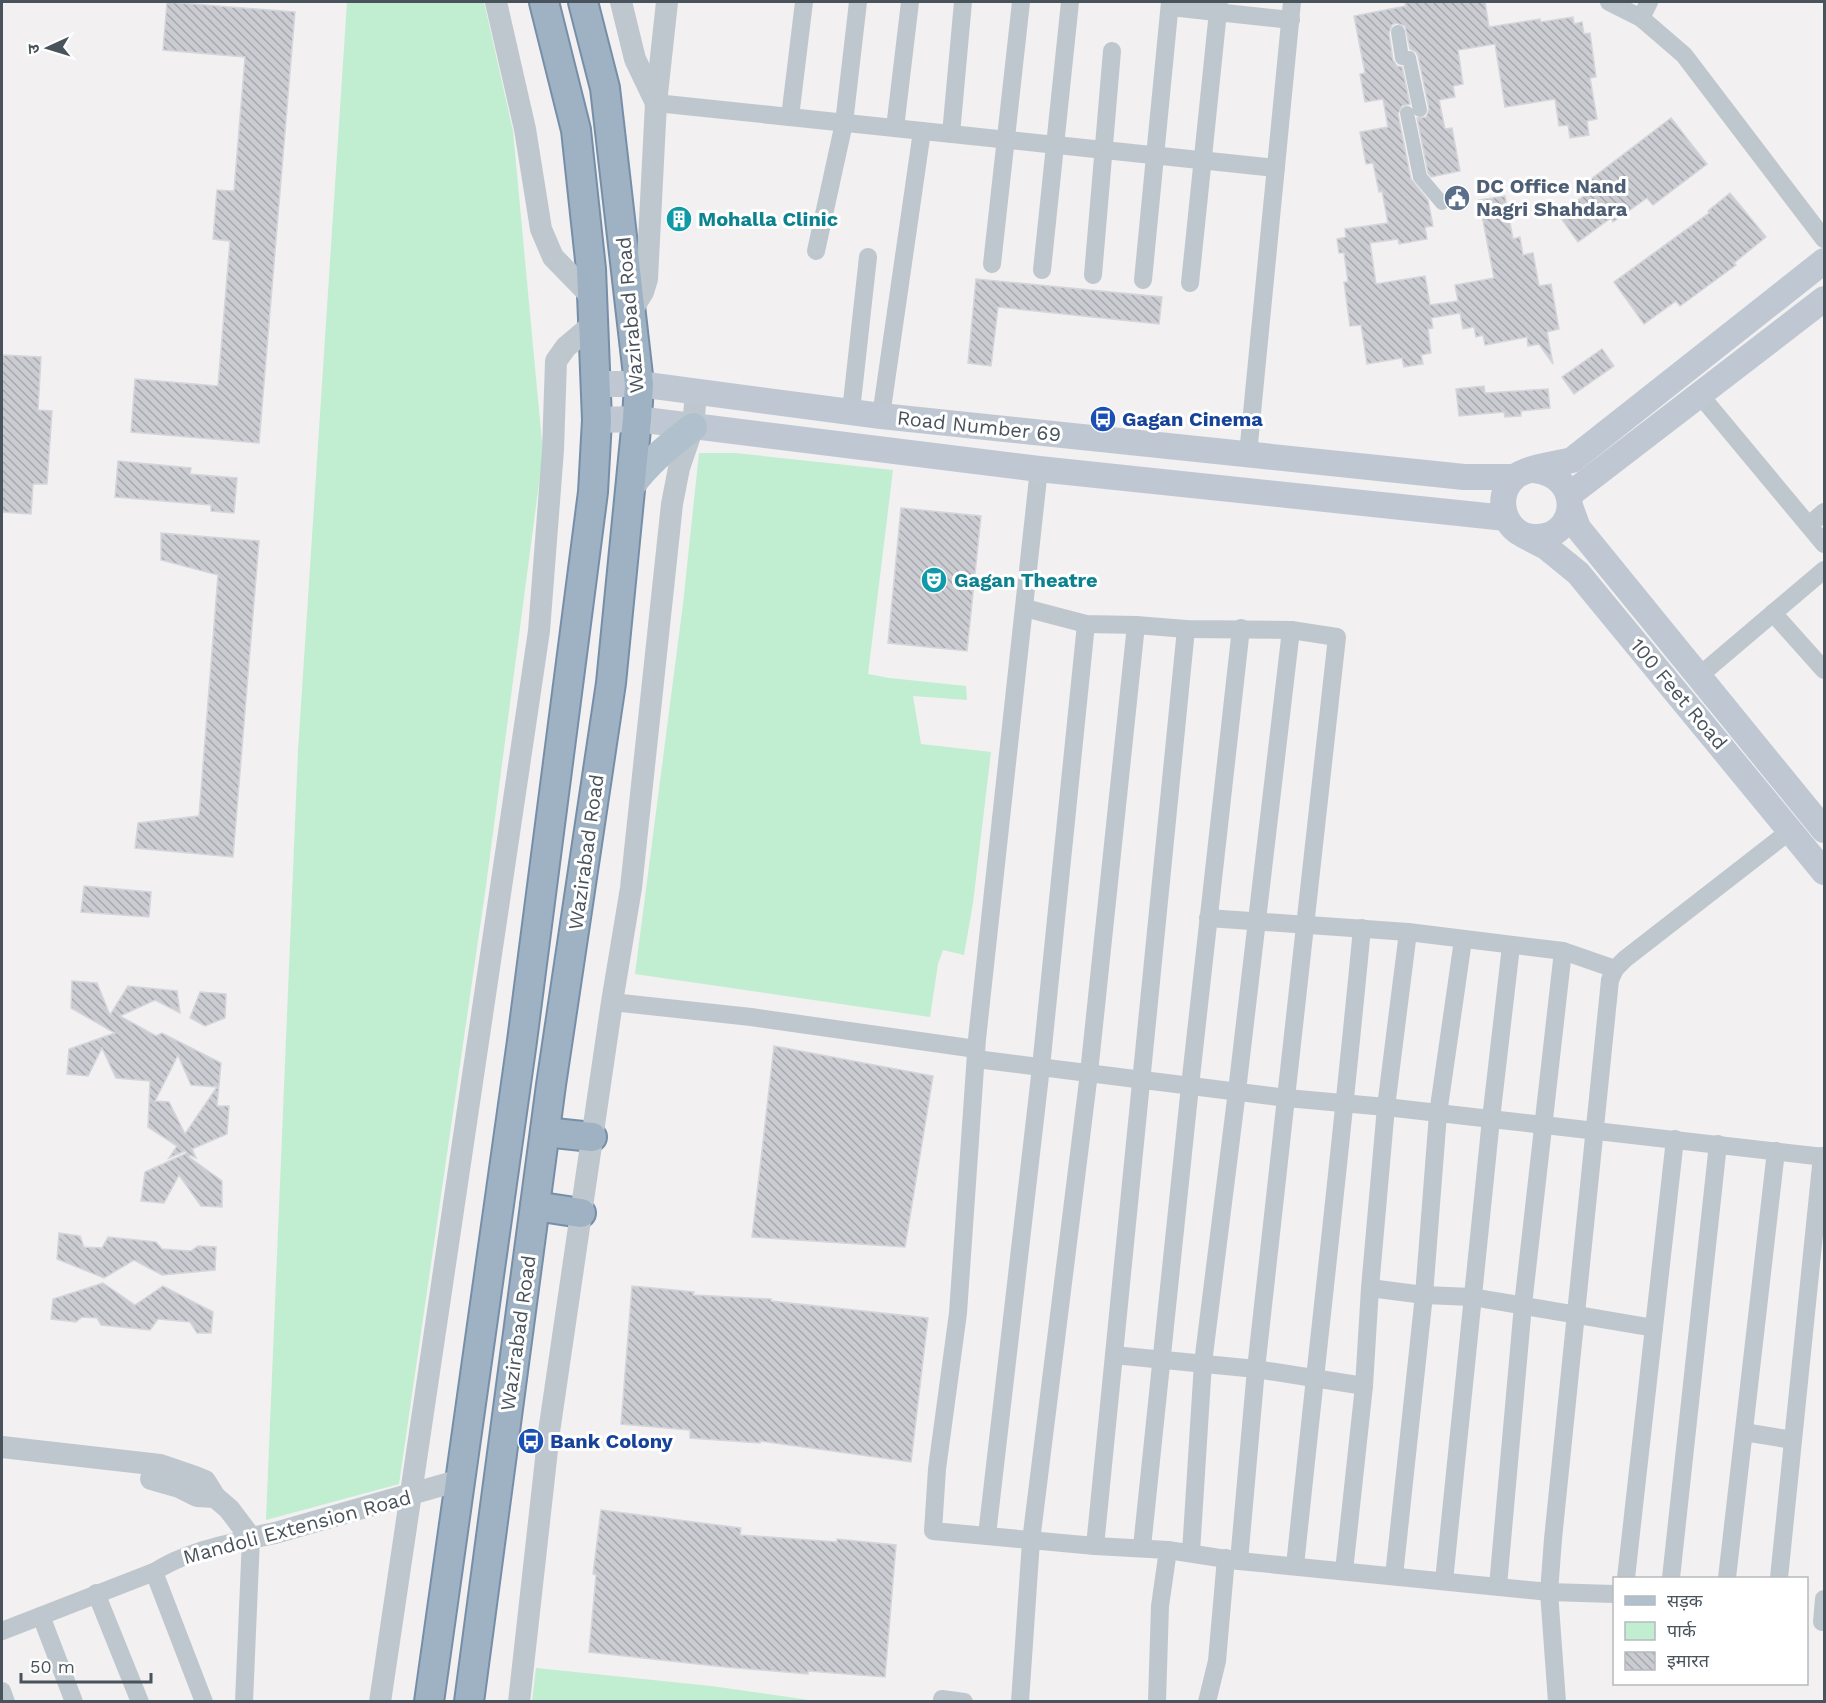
<svg xmlns="http://www.w3.org/2000/svg" width="1826" height="1703" viewBox="0 0 1826 1703" font-family="'Work Sans','Noto Sans Devanagari',sans-serif">
<style>
.green{fill:#c1edd1}
.building{fill:url(#building-back-hatch);stroke:#d4d6db;stroke-width:1.5;fill-rule:evenodd}
.lines{fill:none;stroke-linecap:round;stroke-linejoin:round}
.trunk-casing{stroke:#768ea7;stroke-width:32}
.pedestrian{stroke:#bfc7ce;stroke-width:14}
.minor{stroke:#bfc7ce;stroke-width:18}
.tertiary{stroke:#bfc7ce;stroke-width:22}
.secondary{stroke:#bfc8d2;stroke-width:26}
.primary{stroke:#b1c0cd;stroke-width:28}
.trunk{stroke:#9eb2c4;stroke-width:28}
.labels{text-anchor:middle;dominant-baseline:central;stroke-width:6;stroke-linejoin:round;paint-order:stroke}
.service-label{font-size:20px;font-weight:bold;fill:#4e5e75;stroke:#fff;text-anchor:start}
.culture-label{font-size:20px;font-weight:bold;fill:#0d838f;stroke:#fff;text-anchor:start}
.street-label{font-size:20px;fill:#49535c;stroke:#fff}
.transit-label{font-size:20px;font-weight:bold;fill:#164399;stroke:#fff;text-anchor:start}
</style>
<defs>
<pattern id="building-back-hatch" width="6" height="6" patternUnits="userSpaceOnUse" patternTransform="scale(1.5)"><rect width="6" height="6" fill="#caccd2"/><path d="M-1 5l2 2M0 0l6 6M5-1l2 2" fill="none" stroke="#a6a8ae"/></pattern>
</defs>
<rect width="100%" height="100%" fill="#f2f0f0"/>
<g class="green">
<path d="M347 2H484L513 131 543 453 486 886 399 1484 266 1520 298 751Z"/>
<path d="M699 453H735L893 470 868 674 889 678 966 686 967 700 913 696 921 744 991 752 973 903 964 955 943 950 938 964 930 1017 635 974 683 604Z"/>
<path d="M536 1668 711 1686 816 1701H532Z"/>
</g>
<g class="building">
<path d="M167 2 295 12 259 443 131 432 135 379 218 386 230 241 213 239 217 190 234 191 245 57 163 50Z"/>
<path d="M1412 2H1485L1489 27 1540 19 1541 22 1573 17 1574 24 1582 22 1584 34 1590 33 1596 77 1590 78 1597 119 1587 121 1589 135 1570 138 1568 125 1559 126 1555 99 1505 107 1495 44 1458 50 1463 84 1453 86 1455 97 1439 100 1445 129 1452 128 1460 171 1431 177 1428 173 1417 118 1426 117 1429 109 1418 56 1416 52 1410 49 1405 26 1396 23 1392 25 1389 33 1393 60 1397 66 1402 67 1410 104 1402 106 1398 114 1411 179 1428 200 1433 226 1425 227 1427 239 1399 244 1398 239 1370 243 1376 284 1425 276 1430 305 1458 301 1455 285 1494 278 1479 200 1505 196 1513 239 1520 237 1523 255 1533 253 1539 286 1551 284 1559 329 1547 332 1553 364 1539 344 1528 346 1527 337 1485 345 1483 335 1476 337 1474 327 1463 329 1460 313 1431 318 1433 328 1428 329 1431 353 1421 355 1423 364 1404 367 1402 358 1367 364 1361 325 1350 326 1344 282H1348L1344 253H1339L1337 239 1346 237 1345 229 1388 223 1382 191 1379 192 1373 163 1366 164 1360 132 1388 127 1383 99 1365 102 1360 74 1365 73 1354 16 1406 6 1405 3Z"/>
<path d="M1671 118 1707 164 1653 205 1647 198 1613 222 1611 218 1578 242 1558 214 1591 191 1586 183Z"/>
<path d="M1730 193 1766 237 1734 263 1736 265 1680 306 1676 301 1644 324 1614 282 1709 213 1708 211Z"/>
<path d="M976 279 1162 297 1159 324 998 307 991 366 968 363Z"/>
<path d="M1602 349 1614 366 1574 394 1562 377Z"/>
<path d="M2 355 41 357 38 410 52 411 47 484H33L31 514 2 512Z"/>
<path d="M1484 386 1485 393 1548 389 1550 408 1521 411V416L1505 417 1504 412 1459 416 1456 389Z"/>
<path d="M118 461 191 468 190 474 237 478 234 513 211 511V505L115 497Z"/>
<path d="M901 508 981 516 967 651 888 643Z"/>
<path d="M161 533 259 541 233 857 135 848 138 823 199 816 218 575 161 560Z"/>
<path d="M84 886 151 892 149 917 81 912Z"/>
<path d="M72 981 97 983 110 1015 128 986 177 991 180 1013 155 1000 120 1016 156 1036 162 1033 221 1063 217 1106H229L227 1134 192 1149 196 1158 190 1155 189 1157 222 1181V1207L201 1206 179 1175 164 1203 141 1201 145 1172 187 1153 185 1151 169 1158 177 1146 148 1127 150 1081 116 1078 102 1048 88 1076 67 1074 69 1049 115 1033 71 1008ZM178 1055 191 1085 217 1087 185 1134 169 1102 155 1101Z"/>
<path d="M200 992 226 994 225 1018 205 1026 190 1018Z"/>
<path d="M774 1046 933 1076 905 1247 752 1237Z"/>
<path d="M59 1233 80 1236 84 1247 102 1248 108 1237 156 1242 162 1249 191 1251 198 1246 216 1247 215 1270 162 1275 134 1260 104 1278 57 1259Z"/>
<path d="M103 1283 135 1305 163 1286 213 1312 211 1333H197L190 1322 158 1319 150 1330 101 1325 97 1318 82 1317 76 1322 51 1319 53 1299Z"/>
<path d="M632 1286 694 1292 693 1295 771 1299V1301L928 1318 911 1462 760 1441V1443L690 1438V1430L621 1424Z"/>
<path d="M601 1510 741 1528 740 1535 837 1542V1539L896 1545 885 1677 808 1671V1674L725 1667 589 1652 596 1575 593 1574Z"/>
</g>
<g class="lines">
<defs>
<g id="trunk">
<path d="M545 1132 592 1137"/>
<path d="M535 1206 581 1213"/>
<path d="M429 1702 522 1041 593 492 597 420 591 269 576 130 544 2"/>
<path d="M469 1702 551 1085 611 683 637 419 639 384 605 88 583 2"/>
</g>
</defs>
<use href="#trunk" class="trunk-casing"/>
<g class="pedestrian">
<path d="M1398 32 1402 58H1409L1420 110"/>
<path d="M1407 113 1420 177 1442 203"/>
</g>
<g class="minor">
<path d="M1609 2 1641 18 1684 55 1824 239"/>
<path d="M1170 7 1291 20"/>
<path d="M1641 18 1649 2"/>
<path d="M656 103 1276 168"/>
<path d="M790 117 804 2"/>
<path d="M895 128 910 2"/>
<path d="M951 134 963 2"/>
<path d="M816 251 844 123 858 2"/>
<path d="M992 264 1021 2"/>
<path d="M1042 270 1070 2"/>
<path d="M1093 275 1112 51"/>
<path d="M1143 280 1170 2"/>
<path d="M1190 283 1219 2"/>
<path d="M1700 395 1824 544"/>
<path d="M851 411 868 257"/>
<path d="M881 416 922 131"/>
<path d="M1248 454 1292 2"/>
<path d="M1039 469 977 1039 958 1313 937 1469 933 1531 1095 1546 1168 1550 1239 1561 1549 1592 1614 1594"/>
<path d="M1809 525 1824 512"/>
<path d="M1025 608 1086 624 1136 625 1186 629 1291 630 1337 637 1256 1369 1239 1561"/>
<path d="M1773 613 1824 670"/>
<path d="M1699 676 1824 570"/>
<path d="M1208 918 1408 932 1563 951 1615 969"/>
<path d="M612 1002 751 1017 976 1049"/>
<path d="M976 1059 1287 1098 1386 1107 1824 1157"/>
<path d="M1370 1288 1424 1295 1472 1297 1654 1328"/>
<path d="M1114 1355 1256 1369 1364 1386"/>
<path d="M1744 1432 1793 1440"/>
<path d="M987 1535 1041 1067 1086 624"/>
<path d="M1095 1546 1186 629"/>
<path d="M1142 1547 1190 1086 1241 628"/>
<path d="M1191 1552 1203 1363 1237 1091 1291 630"/>
<path d="M1295 1566C1317 1353 1342 1141 1362 928"/>
<path d="M1344 1571 1364 1386 1370 1288 1386 1107 1408 932"/>
<path d="M154 1572 204 1702"/>
<path d="M1394 1576 1424 1295 1438 1114 1463 940"/>
<path d="M1626 1578 1675 1139"/>
<path d="M1671 1578 1718 1144"/>
<path d="M1727 1578 1776 1151"/>
<path d="M1779 1578 1822 1156"/>
<path d="M1444 1581 1491 1119 1511 946"/>
<path d="M1498 1586 1523 1305 1563 951"/>
<path d="M96 1593 140 1702"/>
<path d="M41 1616 74 1702"/>
<path d="M1822 1622 1824 1599"/>
<path d="M2 1631 154 1572C184 1553 216 1546 251 1538L244 1702"/>
<path d="M2 1691 6 1702"/>
<path d="M942 1699 964 1702"/>
<path d="M1020 1702 1031 1541 1089 1073 1136 625"/>
<path d="M1157 1702 1160 1606 1168 1550"/>
<path d="M1207 1702 1217 1661 1226 1558"/>
<path d="M1557 1702 1549 1592 1553 1539 1610 980 1615 969 1625 959 1791 830"/>
</g>
<g class="tertiary">
<path d="M496 2 525 129 541 229 553 257 592 297"/>
<path d="M621 2 635 59 656 103"/>
<path d="M630 313 643 292 647 279 656 103 667 2"/>
<path d="M2 1447 160 1465 195 1477 205 1481 215 1497 229 1509 251 1538 275 1533 460 1480"/>
<path d="M151 1479 179 1487 197 1496 215 1497"/>
<path d="M380 1702 539 631 553 450 556 361 566 347 592 325"/>
<path d="M519 1702 549 1432 612 1002 631 888 672 504 679 468 693 427 696 393"/>
</g>
<g class="secondary">
<path d="M596 384H639L881 416 1464 477H1514"/>
<path d="M597 420 637 419 1039 469 1506 518"/>
<path d="M1534 470C1583 475 1579 536 1537 537 1506 539 1491 497 1515 477 1527 467 1557 464 1572 460L1824 261"/>
<path d="M1569 495 1824 299"/>
<path d="M1570 506 1578 528 1824 830"/>
<path d="M1525 536 1546 547 1578 573 1824 872"/>
</g>
<path class="primary" d="M631 486C648 462 670 445 693 427"/>
<use href="#trunk" class="trunk"/>
</g>
<defs>
<symbol id="civic-disc" viewBox="-11 -11 22 22"><circle r="9.5" fill="#5c6f8a" stroke="#fff"/><path d="M-.6-6.5H3V-4.5H.6V-3L4-1V1h2V6H-6V1h2V-1L-.6-3ZM-1.2 2.5V6h2.4V2.5Z" fill="#fff"/></symbol>
<symbol id="building-disc" viewBox="-11 -11 22 22"><circle r="9.5" fill="#0f9aa8" stroke="#fff"/><path d="M-4-6H4V6H1V3H-1V6H-4ZM-2.5-4.3h1.7v1.8h-1.7ZM.8-4.3h1.7v1.8H.8ZM-2.5-1h1.7V.8h-1.7ZM.8-1h1.7V.8H.8Z" fill="#fff"/></symbol>
<symbol id="bus-disc" viewBox="-11 -11 22 22"><circle r="9.5" fill="#1a4fb4" stroke="#fff"/><path d="M-5-6H5V4H4V6H2V4H-2V6H-4V4H-5ZM-3.5-4V0h7V-4ZM-3.5 1.2v1.5H-2V1.2ZM2 1.2v1.5H3.5V1.2Z" fill="#fff"/></symbol>
<symbol id="theatre-disc" viewBox="-11 -11 22 22"><circle r="9.5" fill="#0f9aa8" stroke="#fff"/><path d="M-5-5.5Q0-4 5-5.5V0Q5 5 0 6Q-5 5-5 0ZM-3.3-2.5H-1v1.5H-3.3ZM1-2.5H3.3v1.5H1ZM-2.8 1Q0 5.5 2.8 1Z" fill="#fff"/></symbol>
</defs>
<g fill-rule="evenodd">
<use href="#civic-disc" x="1442" y="183" width="30" height="30"/>
<use href="#building-disc" x="664" y="204" width="30" height="30"/>
<use href="#bus-disc" x="1088" y="404" width="30" height="30"/>
<use href="#theatre-disc" x="919" y="565" width="30" height="30"/>
<use href="#bus-disc" x="516" y="1426" width="30" height="30"/>
</g>
<g class="labels">
<g class="service-label">
<text x="1476" y="186">DC Office Nand<tspan x="1476" dy="23">Nagri Shahdara</tspan></text>
</g>
<g class="culture-label">
<text x="698" y="219">Mohalla Clinic</text>
<text x="954" y="580">Gagan Theatre</text>
</g>
<g class="street-label">
<text transform="translate(630 315) rotate(-95)">Wazirabad Road</text>
<text transform="translate(979 426) rotate(6)">Road Number 69</text>
<text transform="translate(1679 694) rotate(50)">100 Feet Road</text>
<text transform="translate(586 852) rotate(-82)">Wazirabad Road</text>
<text transform="translate(518 1333) rotate(-82)">Wazirabad Road</text>
<text transform="translate(297 1527) rotate(-15)">Mandoli Extension Road</text>
</g>
<g class="transit-label">
<text x="1122" y="419">Gagan Cinema</text>
<text x="550" y="1441">Bank Colony</text>
</g>
</g>
<rect width="1826" height="1703" fill="none" stroke="#49535c" stroke-width="6"/>
<rect x="1613" y="1577" width="195" height="108" fill="#ffffff" stroke="#b6babe" stroke-width="1.5"/>
<rect x="1625" y="1596" width="30" height="9" fill="#b1c0cd" stroke="#b6babe" stroke-width="1.5"/>
<text x="1667" y="1607" font-size="18" fill="#49535c">सड़क</text>
<rect x="1625" y="1622" width="30" height="18" fill="#c1edd1" stroke="#b6babe" stroke-width="1.5"/>
<text x="1667" y="1637" font-size="18" fill="#49535c">पार्क</text>
<rect x="1625" y="1652" width="30" height="18" fill="url(#building-back-hatch)" stroke="#b6babe" stroke-width="1.5"/>
<text x="1667" y="1667" font-size="18" fill="#49535c">इमारत</text>
<g transform="translate(48 48) rotate(266)" stroke="#ffffff" stroke-width="4.5" paint-order="stroke">
<path d="M0-4.5L10 22L0 15L-10 22Z" fill="#49535c"/>
<text y="-9" font-size="16" font-weight="bold" text-anchor="middle" fill="#49535c">उ</text>
</g>
<path d="M21 1673v9h130v-9" fill="none" stroke="#49535c" stroke-width="3"/>
<text x="30" y="1673" font-size="18" fill="#49535c" stroke="#ffffff" stroke-width="4.5" paint-order="stroke">50 m</text>
</svg>
